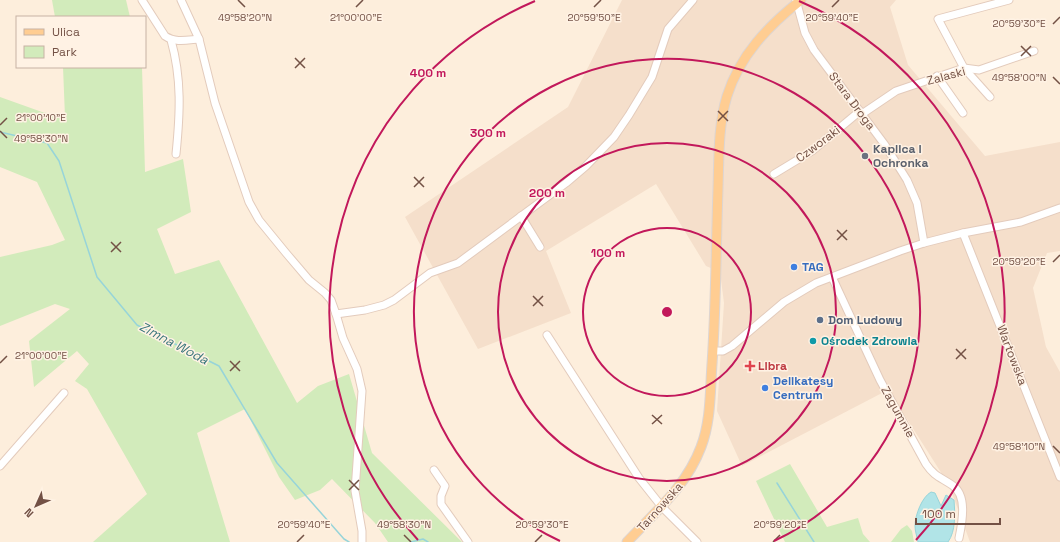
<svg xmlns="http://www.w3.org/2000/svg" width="1060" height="542" viewBox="0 0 1060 542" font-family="'Space Grotesk',sans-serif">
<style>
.residential{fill:#f5dfcb}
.green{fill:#d2ebbb}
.water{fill:#b1e4e7;stroke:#97d4d9}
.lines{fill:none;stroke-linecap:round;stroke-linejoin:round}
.stream{stroke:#97d4d9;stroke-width:1.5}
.minor-casing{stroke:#e3cbbc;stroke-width:9}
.major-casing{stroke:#ddd5d2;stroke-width:11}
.minor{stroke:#fff;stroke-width:7}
.major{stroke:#ffcd92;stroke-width:9}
.ticks{fill:none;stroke:#735145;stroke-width:1.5}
.ring{fill:none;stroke:#c2185b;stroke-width:2}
.worship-dot{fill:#6b7280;stroke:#fff2e4;stroke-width:1.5}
.shop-dot{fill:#3f7fe0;stroke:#fff2e4;stroke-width:1.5}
.service-dot{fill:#5c6f8a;stroke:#fff2e4;stroke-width:1.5}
.culture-dot{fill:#0f9aa8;stroke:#fff2e4;stroke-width:1.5}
.health-dot{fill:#e0444e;stroke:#fff2e4;stroke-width:1.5}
.labels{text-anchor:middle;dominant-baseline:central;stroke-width:3;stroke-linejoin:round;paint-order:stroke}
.street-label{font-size:12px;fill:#735145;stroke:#fff2e4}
.worship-label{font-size:12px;font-weight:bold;fill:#5b616d;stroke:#fff2e4;text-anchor:start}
.shop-label{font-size:12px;font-weight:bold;fill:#366cbe;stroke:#fff2e4;text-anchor:start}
.service-label{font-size:12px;font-weight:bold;fill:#4e5e75;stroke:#fff2e4;text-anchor:start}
.culture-label{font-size:12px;font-weight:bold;fill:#0d838f;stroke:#fff2e4;text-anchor:start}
.health-label{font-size:12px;font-weight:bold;fill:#be3a42;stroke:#fff2e4;text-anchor:start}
.water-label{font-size:13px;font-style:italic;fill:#38757b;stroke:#fff2e4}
.ticks-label{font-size:10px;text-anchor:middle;fill:#735145;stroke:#fff2e4;stroke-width:3;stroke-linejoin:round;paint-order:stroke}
.centre{fill:#c2185b;stroke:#fff2e4;stroke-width:2}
.ring-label{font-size:12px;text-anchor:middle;font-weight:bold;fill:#c2185b;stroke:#fff2e4;stroke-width:3;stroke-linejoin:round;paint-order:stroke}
</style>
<rect width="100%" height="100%" fill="#fdeedc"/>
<path class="residential" d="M622 0H896L890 7 908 65 985 156 1060 142V251L1047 253 1033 288 1046 347 1060 372V542H970L949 485 891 394 882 393 742 466 717 411 724 303 720 272 706 266 656 184 546 251 571 313 478 349 405 217 568 107Z"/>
<g class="green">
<path d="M52 0H126L130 17H55Z"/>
<path d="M63 67H142L145 172 183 159 191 212 157 229 175 274 219 260 297 403 318 386 349 374 372 453 462 542H388L375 523 332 479 320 490 295 500 279 477 245 409 197 433 230 542H93L147 494 87 389 75 381 89 364 77 351 34 387 29 341 70 309 55 304 0 326V257L52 245 65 240 37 182 0 167V97L42 112 65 117Z"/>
<path d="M790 464 827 527 858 518 863 534 870 542H785L756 481Z"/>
<path d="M907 525 912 531 914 542H891L901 529Z"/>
</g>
<path class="water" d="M931 492 935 493 941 506 946 495 954 500C955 513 956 531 948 542H918C917 537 915 531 915 526 915 515 922 497 931 492Z"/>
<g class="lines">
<g class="stream">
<path d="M0 132 47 143 59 161 97 277 137 325 219 366 277 463 344 539 349 542"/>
<path d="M777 483 814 542"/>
<path d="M411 542 423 539 428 542"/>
</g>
<defs>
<g id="minor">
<path d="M142 0 165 36C175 43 187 40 199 39"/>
<path d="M181 0 199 39 215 103 249 202 259 220 286 253 309 280 325 293 331 300 336 314 365 310 384 305 394 300 430 273 458 263 566 183 586 166 614 137 629 115 652 77 668 29 693 0"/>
<path d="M796 0 805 33 814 50 885 145 907 180 917 203 924 243"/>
<path d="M171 40C182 79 180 114 176 154"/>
<path d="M937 76 963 113"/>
<path d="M990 97 964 68 938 19 1009 0"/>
<path d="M862 114 896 91 964 68 979 70 1034 51"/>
<path d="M774 174 812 151 860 111"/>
<path d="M521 216 540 247"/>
<path d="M963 233 1060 477"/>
<path d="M832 277 880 380 926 464C934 476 940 477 952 485 968 495 962 523 959 538"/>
<path d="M336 314 343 338 357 369 362 391 355 491 362 531V542"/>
<path d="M547 335 639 478 662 507 697 542"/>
<path d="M713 351H723L732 346 784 302 816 283 900 251 924 243 963 233 1021 222 1060 208"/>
<path d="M0 466 64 393"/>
<path d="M434 470 445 486 441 496V504L468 542"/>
</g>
<path id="major" d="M627 542C655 512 686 487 701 447 711 421 710 392 712 364 716 306 716 247 718 189 719 158 718 126 727 96 740 55 768 26 801 0"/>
</defs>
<use href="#minor" class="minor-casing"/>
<use href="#major" class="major-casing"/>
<use href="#minor" class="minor"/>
<use href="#major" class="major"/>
</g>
<path class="ticks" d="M238 0 245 7M356 7 363 0M594 7 601 0M832 7 839 0M1053 24 1060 17M1021 46 1031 56M1021 56 1031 46M295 58 305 68M295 68 305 58M1053 77 1060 84M718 111 728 121M718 121 728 111M0 125 7 118M0 131 7 138M414 177 424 187M414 187 424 177M837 230 847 240M837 240 847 230M111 242 121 252M111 252 121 242M1053 262 1060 255M533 296 543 306M533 306 543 296M956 349 966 359M956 359 966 349M230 361 240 371M0 363 7 356M230 371 240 361M652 415 662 424M652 424 662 415M1053 446 1060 453M349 480 359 490M349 490 359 480M404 535 411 542M297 542 304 535M535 542 542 535M773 542 780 535"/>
<g class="ring">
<circle cx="667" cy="312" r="84"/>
<circle cx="667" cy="312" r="169"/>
<path d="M560 541A253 253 0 1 1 774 541"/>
<path d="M418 540A338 338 0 0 1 535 1M799 1A338 338 0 0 1 916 540"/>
</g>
<circle class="worship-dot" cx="865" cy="156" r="4"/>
<g class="shop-dot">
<circle cx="794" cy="267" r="4"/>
<circle cx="765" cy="388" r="4"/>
</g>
<circle class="service-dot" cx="820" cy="320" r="4"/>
<circle class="culture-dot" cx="813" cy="341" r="4"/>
<path class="health-dot" d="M748 360h4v4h4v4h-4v4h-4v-4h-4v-4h4z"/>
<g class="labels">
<g class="street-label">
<text transform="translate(946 76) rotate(-15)">Zalaski</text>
<text transform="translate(852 101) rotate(53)">Stara Droga</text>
<text transform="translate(818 144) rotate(-37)">Czworaki</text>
<text transform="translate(1012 355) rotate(69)">Wartowska</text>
<text transform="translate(898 412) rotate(61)">Zagumnie</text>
<text transform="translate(660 507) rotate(-48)">Tarnowska</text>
</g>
<g class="worship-label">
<text x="873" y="149">Kaplica i<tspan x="873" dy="14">Ochronka</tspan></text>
</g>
<g class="shop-label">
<text x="802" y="267">TAG</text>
<text x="773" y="381">Delikatesy<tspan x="773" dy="14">Centrum</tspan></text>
</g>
<g class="service-label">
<text x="828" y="320">Dom Ludowy</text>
</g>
<g class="culture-label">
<text x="821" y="341">Ośrodek Zdrowia</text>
</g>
<g class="health-label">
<text x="758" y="366">Libra</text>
</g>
<g class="water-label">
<text transform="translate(174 343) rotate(28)">Zimna Woda</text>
</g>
</g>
<g class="ticks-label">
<text x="245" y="21">49°58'20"N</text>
<text x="356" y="21">21°00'00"E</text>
<text x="594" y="21">20°59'50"E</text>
<text x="832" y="21">20°59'40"E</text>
<text x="1019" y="27">20°59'30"E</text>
<text x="1019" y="81">49°58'00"N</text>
<text x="41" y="121">21°00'10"E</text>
<text x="41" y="142">49°58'30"N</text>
<text x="1019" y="265">20°59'20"E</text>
<text x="41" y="359">21°00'00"E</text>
<text x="1019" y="450">49°58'10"N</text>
<text x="304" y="528">20°59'40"E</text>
<text x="542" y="528">20°59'30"E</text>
<text x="780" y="528">20°59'20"E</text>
<text x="404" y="528">49°58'30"N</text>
</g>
<circle cx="667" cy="312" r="6" class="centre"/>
<g class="ring-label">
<text x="428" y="77">400 m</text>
<text x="488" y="137">300 m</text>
<text x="547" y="197">200 m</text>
<text x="608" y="257">100 m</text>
</g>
<rect x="16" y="16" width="130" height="52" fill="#fff2e4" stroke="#c7b2a4"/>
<rect x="24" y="29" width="20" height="6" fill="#ffcd92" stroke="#c7b2a4"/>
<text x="52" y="36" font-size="12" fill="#735145">Ulica</text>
<rect x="24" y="46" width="20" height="12" fill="#d2ebbb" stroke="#c7b2a4"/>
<text x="52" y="56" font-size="12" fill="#735145">Park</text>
<g transform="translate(36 506) rotate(225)" stroke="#fff2e4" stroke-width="3" paint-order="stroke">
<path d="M0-3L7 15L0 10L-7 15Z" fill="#735145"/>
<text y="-6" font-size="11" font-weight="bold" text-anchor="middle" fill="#735145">N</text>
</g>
<path d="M916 518v6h84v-6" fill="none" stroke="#735145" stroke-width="2"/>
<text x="922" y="518" font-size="12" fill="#735145" stroke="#fff2e4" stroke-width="3" paint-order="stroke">100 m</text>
</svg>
